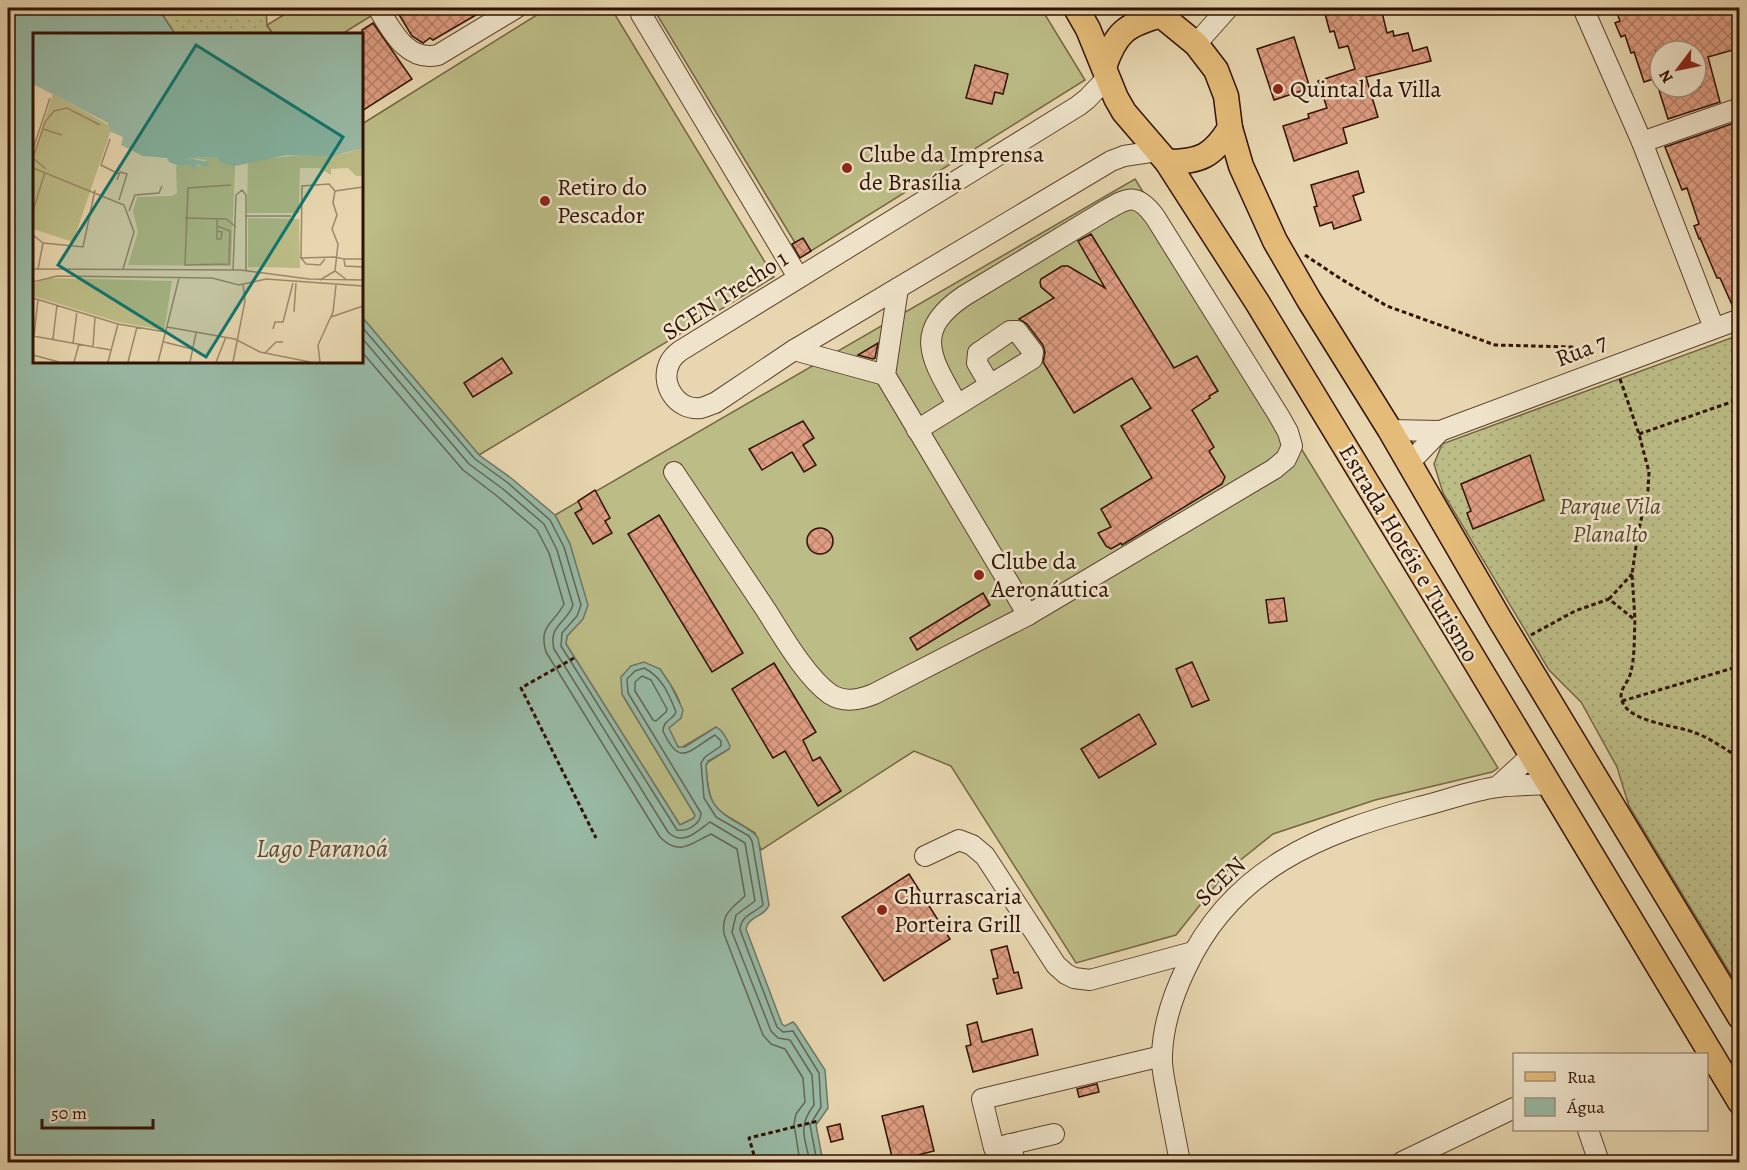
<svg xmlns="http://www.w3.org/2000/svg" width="1747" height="1170" viewBox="0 0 1747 1170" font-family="Alegreya,serif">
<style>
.grass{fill:url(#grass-dots);stroke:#766644;stroke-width:1.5}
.pitch{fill:#bcbc86;stroke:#766644;stroke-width:1.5}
.water{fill:#98baa6;stroke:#6f7665;stroke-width:1.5}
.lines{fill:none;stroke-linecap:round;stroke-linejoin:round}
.shore{stroke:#646654;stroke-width:1.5}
.building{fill:url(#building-cross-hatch);stroke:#311103;stroke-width:1.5}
.minor-casing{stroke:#5e422e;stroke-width:22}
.major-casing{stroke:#311103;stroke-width:27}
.path{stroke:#311103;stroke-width:3;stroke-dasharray:4.5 3;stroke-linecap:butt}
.minor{stroke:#efe4cb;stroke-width:20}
.major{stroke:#e4bb78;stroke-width:24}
.poi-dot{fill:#8f2418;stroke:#efe4cb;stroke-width:2}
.labels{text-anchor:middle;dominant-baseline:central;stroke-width:5;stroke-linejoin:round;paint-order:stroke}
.poi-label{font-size:24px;fill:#311103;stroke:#efe4cb;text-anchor:start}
.street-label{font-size:24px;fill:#311103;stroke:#efe4cb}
.park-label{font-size:24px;font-style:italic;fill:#5b442a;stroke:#efe4cb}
.water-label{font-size:26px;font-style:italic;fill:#554c3c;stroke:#efe4cb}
.inset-road{fill:none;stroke:#9e876a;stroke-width:1.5}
.view{fill:#0f766e;fill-opacity:0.15;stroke:#0f766e;stroke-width:3}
.inset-edge{fill:none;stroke:#311103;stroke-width:3}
</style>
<defs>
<pattern id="grass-dots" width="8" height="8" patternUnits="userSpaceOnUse" patternTransform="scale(1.5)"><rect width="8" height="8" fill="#bcbc86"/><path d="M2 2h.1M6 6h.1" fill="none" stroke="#a2a172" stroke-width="1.8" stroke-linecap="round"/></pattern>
<pattern id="building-cross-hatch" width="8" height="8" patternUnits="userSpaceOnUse" patternTransform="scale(1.5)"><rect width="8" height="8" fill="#de9d82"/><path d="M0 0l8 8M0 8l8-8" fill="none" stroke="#b57f68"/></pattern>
</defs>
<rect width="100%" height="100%" fill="#e7d6af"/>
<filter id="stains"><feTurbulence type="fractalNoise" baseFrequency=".00333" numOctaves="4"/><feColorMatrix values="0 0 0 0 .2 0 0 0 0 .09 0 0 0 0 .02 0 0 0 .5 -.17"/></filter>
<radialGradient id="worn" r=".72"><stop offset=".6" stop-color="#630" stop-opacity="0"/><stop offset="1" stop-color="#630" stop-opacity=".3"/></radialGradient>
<g class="grass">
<path d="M158 8H266L267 25 273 34H175Z"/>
<path d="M1739 335 1740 336 1739 988 1629 806 1617 767 1581 702 1549 670 1443 493 1434 464 1442 444Z"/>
</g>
<g class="pitch">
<path d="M295 8H365L371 16 342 34H273L267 25Z"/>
<path d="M548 8H611L774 277 479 455 362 317V124Z"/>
<path d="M653 8H1041L1085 80 803 256Z"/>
<path d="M1135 179 1498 768 1492 772 1375 800 1273 834 1228 870 1176 935 1076 963 951 766 914 751 761 850 755 833C717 808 709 815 706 765L708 762 729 749 716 727 681 748 678 747 668 730 670 726 681 718C685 702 669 683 660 669L622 694 695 815 694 818 680 825 566 644 567 636 582 619 570 544 555 515Z"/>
</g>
<path class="water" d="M8 8H158L175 34H34V362H362V317L479 455 511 478 555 515 570 544 588 605 583 619 567 636 566 644 680 825 694 818 695 815 622 694 621 677 631 666 644 662 660 669 670 684 683 710 681 718 669 728 678 747H685L716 727C723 730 727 739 730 746L729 749 708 761 706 765C708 802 711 808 743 826 749 830 754 832 758 838L769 905C765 917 748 916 746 929L782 1024 785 1026 793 1022 796 1025 825 1070 828 1108 816 1125 823 1162H8Z"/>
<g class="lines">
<g class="shore">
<path d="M362 327 475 459 508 483 550 520 564 547 581 605 577 616 562 633 561 646 677 830C687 832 701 824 701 813L628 693 627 679 635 671 644 668C662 677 669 694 676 712 673 720 663 720 663 731 680 768 688 751 715 735L721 741V746L705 757 701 763 704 798 716 817 749 836 752 841 763 905C753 914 741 915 740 930L777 1027 783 1032 793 1031 819 1073 821 1107 810 1125 817 1162"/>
<path d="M362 338 469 464 503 489 544 524 557 550 573 605C567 623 548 625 554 649L668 832C683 847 697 831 710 822L745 843 755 901 736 915 732 932 771 1031 778 1038 790 1040 812 1075 814 1105C797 1127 805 1138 810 1162"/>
<path d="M362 352 463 470 497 496 537 530 549 553 564 604C554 624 538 625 546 652L660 837C679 857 692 843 711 834L737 849 745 896C732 908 721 914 724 934L763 1035 771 1044 785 1049 803 1078 805 1102 796 1114 794 1124 800 1162"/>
<path d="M642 676 651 680 667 709 666 712 656 721 653 720 635 691V682Z"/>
</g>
</g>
<g class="building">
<path d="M395 8H488L433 40 430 38 423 43 412 36Z"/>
<path d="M1349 8H1381L1387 33 1393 31 1394 36 1408 33 1413 51 1427 47 1431 61 1366 77 1378 117 1343 128 1347 143 1294 161 1283 126 1309 118 1308 114 1327 108 1318 81 1355 69 1348 46 1339 48 1334 31 1330 32 1325 14Z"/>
<path d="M1631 8H1740V48L1708 57 1720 102 1668 119 1658 87H1700L1696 73V51H1656L1660 63V77L1644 82 1634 52 1631 53 1625 35 1621 37 1615 23 1620 21 1617 13Z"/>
<path d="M373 23 412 79 362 111V30Z"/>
<path d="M1294 37 1310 88 1274 100 1257 49Z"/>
<path d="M975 65 1008 74 1003 94 995 92 992 104 966 98Z"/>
<path d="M1740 121V307L1734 309 1720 278H1717L1700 238 1699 239 1694 226 1699 224 1687 188 1682 190 1665 147Z"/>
<path d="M1358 171 1364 192 1353 196 1361 220 1334 229 1332 222 1320 226 1314 207 1317 206 1311 185Z"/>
<path d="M1091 234 1174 368 1197 356 1218 391 1209 396 1210 398 1192 410 1214 447 1209 451 1225 477 1222 484 1122 545 1121 543 1111 549 1106 546 1098 533 1111 527 1101 509 1152 478 1121 426 1151 408 1132 378 1074 413 1043 362 1045 353 1043 345 1027 324 1019 319 1054 298 1041 287 1040 282 1041 279 1062 266H1068L1105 288 1078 241Z"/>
<path d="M803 238 811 251 800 258 792 244Z"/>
<path d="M878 343 875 358 873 359 858 355Z"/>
<path d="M502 358 512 373 473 397 464 383Z"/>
<path d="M803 421 814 438 803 445 816 465 804 472 792 452 762 470 749 449Z"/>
<path d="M1530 455 1544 500 1473 529 1467 513 1471 511 1461 484Z"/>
<path d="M595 490 610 518 605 521 612 533 593 544 575 513 582 509 578 501Z"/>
<path d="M659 515 743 653 712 672 628 534Z"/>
<circle cx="820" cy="541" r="13"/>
<path d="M983 593 990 605 917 650 910 638Z"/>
<path d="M1284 598 1287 621 1269 623 1266 600Z"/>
<path d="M1192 662 1209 700 1192 707 1176 669Z"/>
<path d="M774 663 816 732 803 740 813 761 820 757 841 791 818 806 785 751 773 758 732 689Z"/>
<path d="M1139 714 1156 744 1099 778 1081 749Z"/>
<path d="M909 874 950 939 884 981 842 917Z"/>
<path d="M1007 946 1014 973 1018 972 1022 988 997 994 993 979 998 978 991 950Z"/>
<path d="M977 1022 982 1042 1032 1029 1038 1055 973 1072 966 1046 971 1045 967 1025Z"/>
<path d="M1097 1084 1099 1092 1079 1097 1077 1089Z"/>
<path d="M923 1106 934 1151 893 1161 882 1116Z"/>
<path d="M840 1124 843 1139 831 1142 827 1127Z"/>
</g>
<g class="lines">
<defs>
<g id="minor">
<path d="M378 8C392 31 407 62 438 55L516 8"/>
<path d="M1583 8 1642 142 1714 328"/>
<path d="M641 14 798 277"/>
<path d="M1196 44 1228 8"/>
<path d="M1108 77 1087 99 1078 106 680 351C676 354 672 358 670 362 659 383 676 411 701 408 706 407 711 404 715 403L794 350 1111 161 1124 156 1157 151"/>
<path d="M1642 142 1740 108"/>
<path d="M898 288 885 375 1028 615"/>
<path d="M794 350 885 375"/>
<path d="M917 430 1032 359 1033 352 1017 331H1010L978 353 977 363 990 385"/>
<path d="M1390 430 1440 431 1740 319"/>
<path d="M1409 463 1440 431"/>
<path d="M674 472C705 518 735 564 766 610 782 635 806 677 830 694 844 703 859 700 874 694L1028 615 1274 469 1286 459 1292 446 1288 432 1279 416 1155 217C1136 191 1127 198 1103 212L964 296C912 331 931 358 957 404"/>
<path d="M1497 787 1532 755"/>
<path d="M925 856 959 840 972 845 985 856 1056 965 1066 974 1074 978 1090 980 1193 952"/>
<path d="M1588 1130 1599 1162"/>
<path d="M1054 1134 994 1148 982 1099 1162 1056"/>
<path d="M1010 1144 1015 1162"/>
<path d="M1180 1162C1176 1142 1172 1121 1168 1100 1166 1086 1161 1070 1162 1055 1163 1025 1173 995 1186 968 1232 869 1319 834 1419 807 1445 801 1472 790 1498 787 1515 785 1532 785 1548 784"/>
<path d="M1402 1162 1514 1108"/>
</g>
<g id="major">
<path d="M1076 8 1088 29 1116 98 1124 112 1167 162 1257 302 1463 641 1740 1102"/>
<path d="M1152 8 1196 44 1216 70 1226 96 1230 128 1241 166 1275 241 1309 300 1390 430 1499 618 1740 1017"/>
<path d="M1104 67C1116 32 1126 25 1161 15"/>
<path d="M1167 162C1200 162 1213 156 1230 128"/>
</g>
</defs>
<use href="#minor" class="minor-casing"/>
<use href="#major" class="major-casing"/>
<g class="path">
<path d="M1305 255 1341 279 1387 306 1495 345 1572 347 1589 358"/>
<path d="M1620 379 1639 434 1649 472 1648 490 1638 533 1632 574 1635 620"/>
<path d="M1639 434 1740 399"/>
<path d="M1609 599 1632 574"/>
<path d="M1531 635 1575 611 1609 599 1635 620C1634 638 1635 659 1630 675 1627 684 1618 691 1622 701 1630 723 1676 725 1696 733 1711 739 1725 749 1740 758"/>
<path d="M574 658 521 688 596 838"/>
<path d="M1622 701 1740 666"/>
<path d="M756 1162 749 1138 818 1121"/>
</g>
<use href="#minor" class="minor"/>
<use href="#major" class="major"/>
</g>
<g class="poi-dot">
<circle cx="1278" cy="89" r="6"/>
<circle cx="847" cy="168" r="6"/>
<circle cx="545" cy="201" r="6"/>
<circle cx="979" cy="575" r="6"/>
<circle cx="882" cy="910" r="6"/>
</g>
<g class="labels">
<g class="poi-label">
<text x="1290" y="89">Quintal da Villa</text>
<text x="859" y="154">Clube da Imprensa<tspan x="859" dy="28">de Brasília</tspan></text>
<text x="557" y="187">Retiro do<tspan x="557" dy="28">Pescador</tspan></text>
<text x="991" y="561">Clube da<tspan x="991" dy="28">Aeronáutica</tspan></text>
<text x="894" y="896">Churrascaria<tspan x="894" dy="28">Porteira Grill</tspan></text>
</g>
<g class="street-label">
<text transform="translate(725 295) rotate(-33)">SCEN Trecho 1</text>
<text transform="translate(1581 350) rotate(-21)">Rua 7</text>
<text transform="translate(1409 553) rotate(59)">Estrada Hotéis e Turismo</text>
<text transform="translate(1220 881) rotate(-44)">SCEN</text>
</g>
<g class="park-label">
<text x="1610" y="506">Parque Vila<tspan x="1610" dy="28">Planalto</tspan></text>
</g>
<g class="water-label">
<text x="322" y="848">Lago Paranoá</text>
</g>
</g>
<g transform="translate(33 33)">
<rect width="330" height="330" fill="#e7d6af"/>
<path d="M330 115V143H323L315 135 298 136V142L286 135H266L267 122 310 121ZM16 245 139 248 131 297 85 289 0 263V251Z" fill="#bcbc86"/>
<path d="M20 61 79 94 40 209 0 196V121ZM267 122 266 180H214L215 128ZM184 124 202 133 198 233 95 232 105 199 100 178 104 164 139 163 144 160 143 133 154 130 162 137 163 130 166 133 174 127 153 125ZM215 185 266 186 267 235 215 234Z" fill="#bcbc86"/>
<path d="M0 1H330V115L300 123 254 122 202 133 188 130 184 124 153 125 176 129 174 134 163 131 162 137 155 131 146 133 136 129 134 125 110 123 88 112 90 104 78 99 75 90 0 51Z" fill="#98baa6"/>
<path class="inset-road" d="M10 96 29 102M77 106 68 132 86 141M0 116 17 65M0 135 91 172 101 199 90 236M13 136 0 125 12 89 21 78 34 75 67 92M84 147 87 139 94 141 86 167M0 178 12 139M96 178 102 162 126 160 129 153M212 183H258M152 185 193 186 203 194M184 193 197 198 196 231 152 232 155 155 198 152M184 198 189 199 188 206H184V185M0 202 10 210 5 236M10 210 50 214 62 157M268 225 269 153 296 151 302 158M292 226 287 232 273 231 268 225 302 224 311 226 312 233 330 234M311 226H330M0 236 207 237 276 246 330 247M200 237 203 162 209 157 213 162V237M302 238 305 211 299 196 304 182 300 170 302 158 330 154M287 247 302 238 314 247M0 249 24 243 179 245 206 252 233 246 330 253M0 265 85 291 133 299M261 279 263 250M298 284 330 273M134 294 202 306 227 319 277 329M240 296 242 289H250L260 250M0 303 78 317M1 303 5 266M20 306 24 272M131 309 159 316M40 310 44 278M60 314 62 284M232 320 243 309H250M0 322 26 329M41 329 46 311M75 329 85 291M95 329 104 294M125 329 146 245M157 329 163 300M183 329 193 304M200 329 212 268 210 251M287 329 285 312 300 279 303 252"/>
<path class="view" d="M163 12 310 104 173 324 25 232Z"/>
<rect width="330" height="330" class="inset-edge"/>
</g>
<rect width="1747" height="1170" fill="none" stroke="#e7d6af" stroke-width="30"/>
<rect x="9" y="9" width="1729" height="1152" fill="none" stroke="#311103" stroke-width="3"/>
<rect x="15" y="15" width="1717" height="1140" fill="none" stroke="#311103" stroke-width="1.5"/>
<rect x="1513" y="1053" width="195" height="78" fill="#efe4cb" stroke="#a3907b" stroke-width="1.5"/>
<rect x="1525" y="1072" width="30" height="9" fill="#e4bb78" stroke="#a3907b" stroke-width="1.5"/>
<text x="1567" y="1083" font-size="18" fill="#311103">Rua</text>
<rect x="1525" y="1098" width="30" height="18" fill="#98baa6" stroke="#a3907b" stroke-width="1.5"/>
<text x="1567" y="1113" font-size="18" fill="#311103">Água</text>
<g transform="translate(1678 69) rotate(238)"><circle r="28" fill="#efe4cb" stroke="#a3907b" stroke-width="1.5"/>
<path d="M0-4.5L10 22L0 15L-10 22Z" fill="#8f2418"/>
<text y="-9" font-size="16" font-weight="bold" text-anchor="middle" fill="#311103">N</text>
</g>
<path d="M42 1119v9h111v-9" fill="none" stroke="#311103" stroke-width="3"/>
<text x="51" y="1119" font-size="18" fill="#311103" stroke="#efe4cb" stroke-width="4.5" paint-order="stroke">50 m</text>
<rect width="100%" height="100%" filter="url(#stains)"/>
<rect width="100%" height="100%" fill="url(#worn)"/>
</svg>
